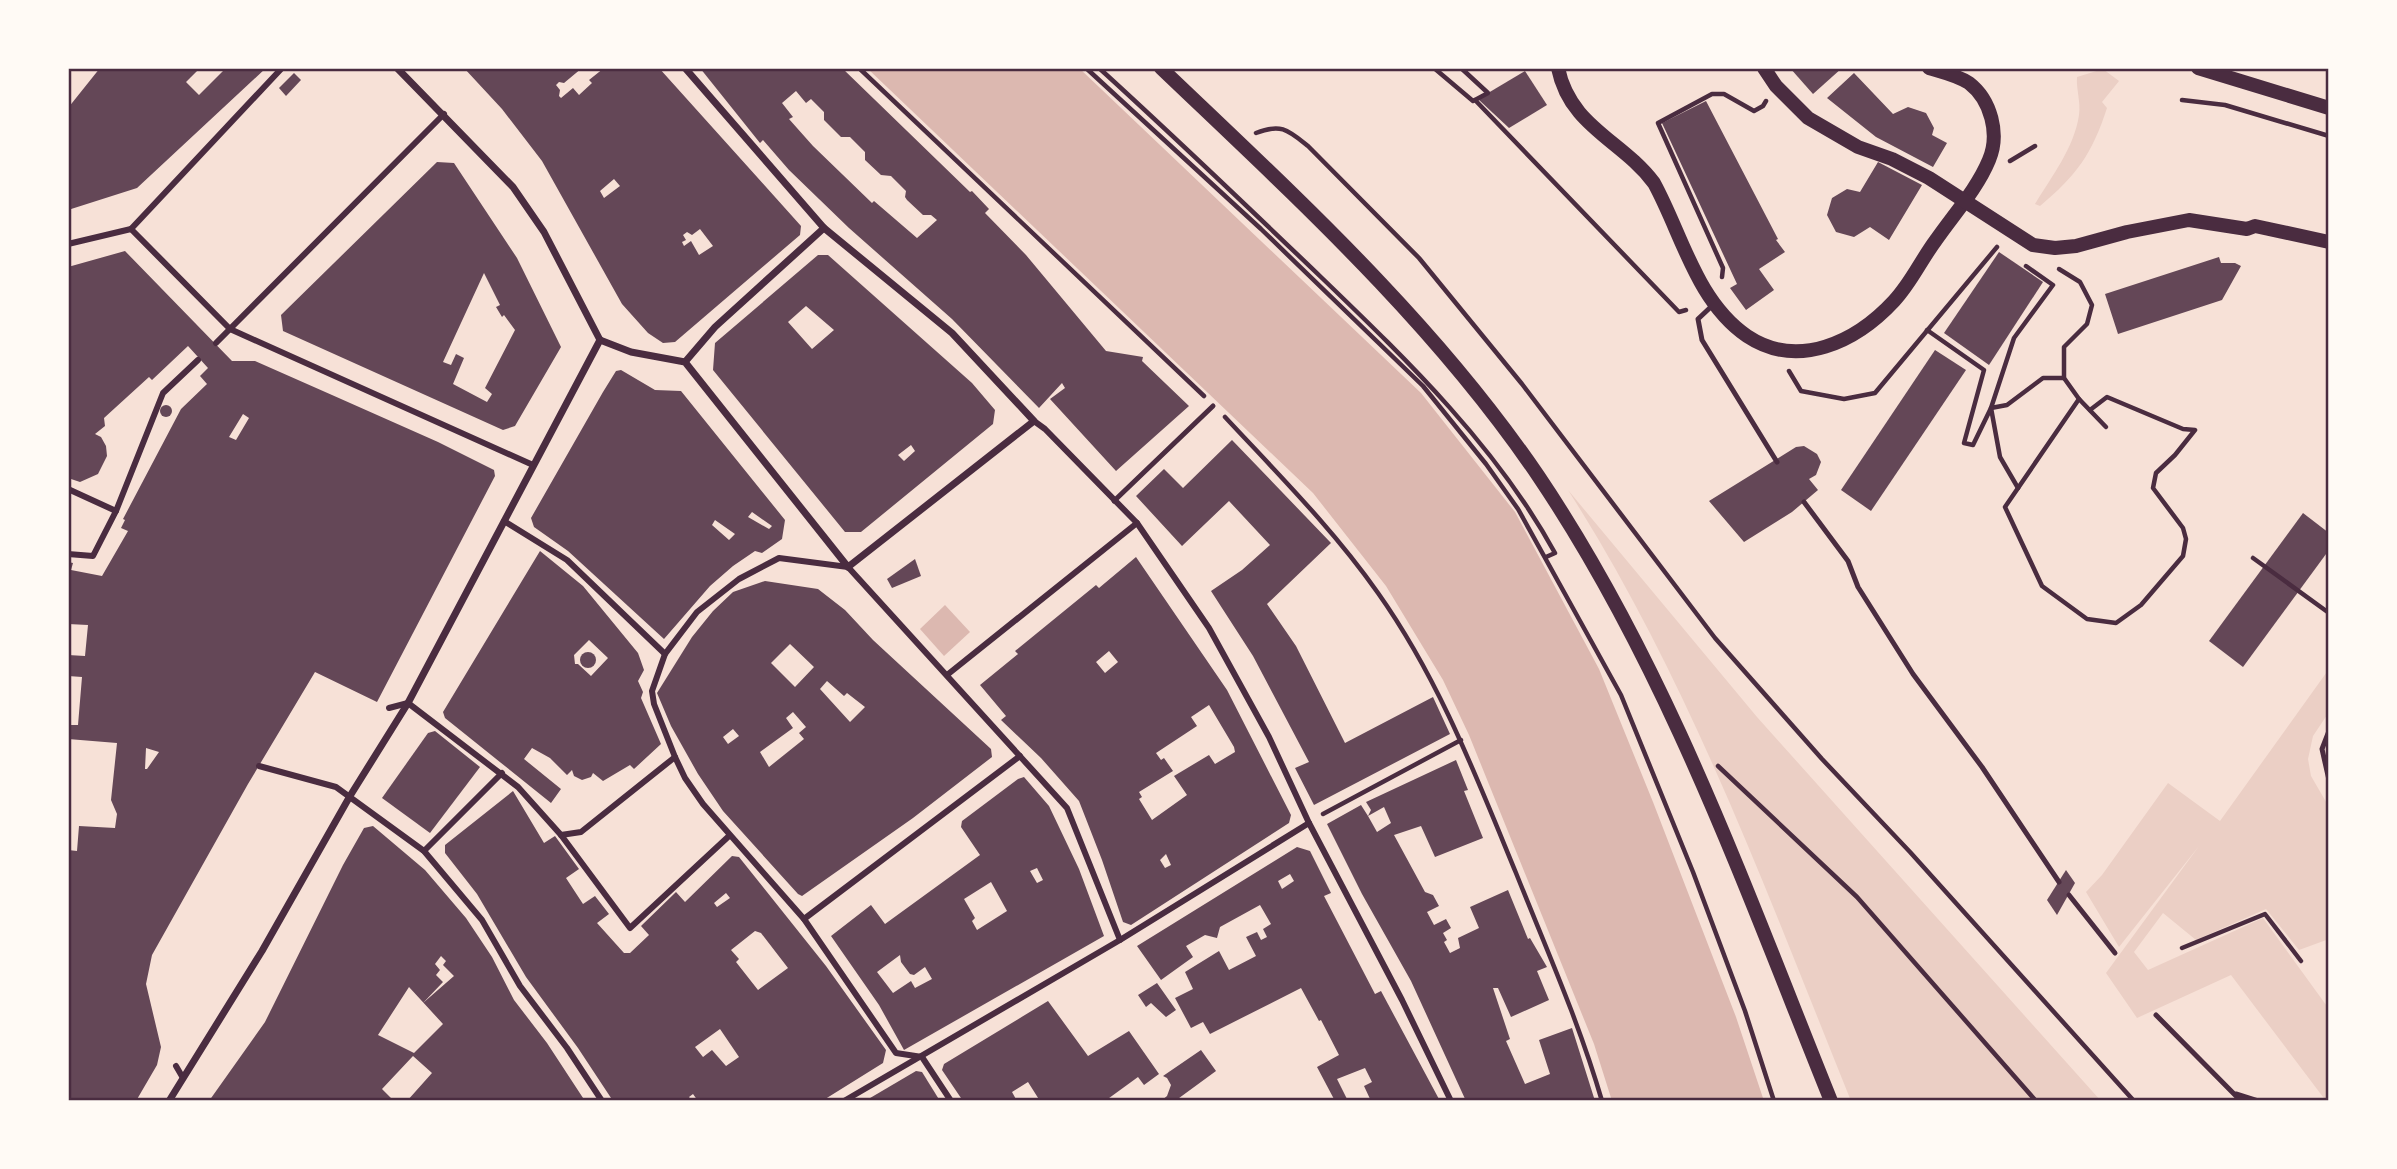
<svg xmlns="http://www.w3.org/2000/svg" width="2397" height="1169" viewBox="0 0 2397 1169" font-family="Signika,sans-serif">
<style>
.green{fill:#ebcfc5}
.water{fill:#dcb8b0}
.building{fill:#644757;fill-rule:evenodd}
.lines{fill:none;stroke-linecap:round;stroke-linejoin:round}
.path{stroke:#4a2c40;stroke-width:4.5}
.service{stroke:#4a2c40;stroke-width:5}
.pedestrian{stroke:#4a2c40;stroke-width:6}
.minor{stroke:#4a2c40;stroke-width:7}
.secondary{stroke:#4a2c40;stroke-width:14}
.neatline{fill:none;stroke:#4a2c40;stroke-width:2.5}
</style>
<rect width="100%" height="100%" fill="#f7e1d7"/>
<g class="green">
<path d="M2103 69 2119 81 2102 102 2107 108C2092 154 2077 175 2040 206L2035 204C2052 176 2074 148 2079 115 2081 102 2076 89 2077 77Z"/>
<path d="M1568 490 1757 717 2101 1101H1851C1767 893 1689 679 1568 490Z"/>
<path d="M2329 669V712L2313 736 2308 759 2311 776 2329 807V939L2299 950 2266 909 2196 940 2163 913 2134 952 2148 970 2263 918 2329 1009V1101H2326L2231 975 2137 1018 2106 973 2199 846 2119 947 2086 892 2102 875 2168 783 2220 821Z"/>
</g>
<g class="water">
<path d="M867 68H1079L1421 393 1515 512 1599 669 1653 802 1736 1017 1764 1101H1612L1594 1044 1469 735 1443 680 1386 586 1313 493Z"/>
<path d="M945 605 970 632 944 656 920 629Z"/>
</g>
<g class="building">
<path d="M100 68H200L186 82 199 95 226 68H266L137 188 68 210V108Z"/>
<path d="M464 68H582L564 83 559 82 556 85 560 90 559 96 561 98 573 88 579 95 592 83 589 80 604 68H659L801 226 800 235 675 342 663 343 648 333 622 304 542 161 502 109ZM614 179 620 186 604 198 600 191ZM700 229 713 246 699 255 691 241 684 246 682 242 686 240 683 235 687 232 692 235Z"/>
<path d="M700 68H842L970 192 972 191 989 209 985 213 1026 255 1106 351 1143 357 1142 361 1189 406 1116 471 1050 399 1065 388 1062 383 1039 408 952 319 849 228 789 170 763 140 760 143ZM796 91 806 103 811 99 824 112V120L841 137H850L865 152V160L881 175 891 176 906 191 905 197 907 200 923 215H931L937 220 917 238 874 201 872 203 813 146 789 119 793 117 782 103Z"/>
<path d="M1790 68H1842L1813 94Z"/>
<path d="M1525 71 1547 105 1509 128 1478 99Z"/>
<path d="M294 73 301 80 286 96 279 88Z"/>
<path d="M1854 73 1893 114 1908 107 1926 113 1934 128 1932 135 1947 143 1933 167 1876 137 1827 98Z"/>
<path d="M1706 101 1778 239 1776 240 1785 252 1759 269 1774 290 1746 310 1730 288 1737 284 1662 123Z"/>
<path d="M437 162 454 163 517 258 561 347 515 426 503 430 283 331 281 315ZM484 273 500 305 496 307 502 317 504 315 515 330 485 388 492 394 487 402 453 384 464 358 456 354 451 365 443 362Z"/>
<path d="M1878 162 1922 185 1889 240 1870 227 1854 237 1836 232 1827 215 1832 198 1847 189 1860 192Z"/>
<path d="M125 251 232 361H255L332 395 438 442 494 470 495 476 377 702 315 672 248 784 152 955 146 984 161 1047 157 1065 136 1101H68V850L77 851 79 826 115 828 117 814 111 800 117 743 68 739V725H78L82 677 68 676V655L85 656 88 625 68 624V562L73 563 71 570 102 576 128 531 121 528 125 520 123 519 181 409 207 384 200 376 208 368 188 346 152 380 149 377 104 418 105 426 95 434 101 437 106 446 107 456 98 474 80 482 68 478V267ZM243 414 249 418 236 440 229 437ZM146 748 159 752 147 769H145Z"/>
<path d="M1999 252 2043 282 1989 365 1944 333Z"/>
<path d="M818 255H828L972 383 995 410 993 424 861 532H845L713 370 715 343ZM806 306 834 330 812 349 788 322ZM911 445 915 451 904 461 898 455Z"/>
<path d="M2219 257 2221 263H2235L2241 266 2222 300 2118 334 2105 294Z"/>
<path d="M1935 350 1966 370 1871 511 1841 490Z"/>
<path d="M621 370 655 390 681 391 785 520 782 539 762 553 755 551 733 566 710 586 664 639 568 551 534 527 531 518 603 392 616 371ZM752 512 772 526 769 529 748 517ZM715 520 735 534 729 540 712 525Z"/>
<circle cx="166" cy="411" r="6"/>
<path d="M1232 440 1331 543 1267 604 1296 646 1345 743 1433 697 1450 734 1314 805 1295 768 1309 762 1253 656 1211 591 1242 570 1270 545 1229 501 1182 546 1136 496 1164 469 1183 488Z"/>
<path d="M1804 446 1817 454 1821 462 1816 475 1809 479 1818 490 1792 512 1744 542 1709 501 1796 447Z"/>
<path d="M2303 513 2329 533V550L2243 667 2209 641Z"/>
<path d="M540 551 583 586 638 653 644 670 638 681 643 692 641 698 661 744 634 769 630 765 603 781 593 773 591 777 582 780 574 776 572 770 567 775 550 758 532 748 524 759 561 789 551 803 445 718 443 712ZM589 640 608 658 591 676 578 664H575L574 655Z"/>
<path d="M1136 557 1227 690 1291 815 1289 823 1131 925 1123 922 1102 860 1079 801 1041 758 1001 720 1006 716 980 685 1018 654 1015 651 1096 585 1099 588ZM1109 651 1118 662 1105 673 1096 662ZM1209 705 1234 747 1235 752 1215 764 1209 755 1174 776 1187 795 1152 820 1139 799 1142 797 1139 792 1173 771 1164 758 1161 760 1156 753 1197 726 1191 717ZM1166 854 1171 865 1165 868 1160 860Z"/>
<path d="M915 559 921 576 892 588 887 579Z"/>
<path d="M765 581 818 589 845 610 873 640 991 749 992 757 913 818 802 896 798 894 723 811 698 774 671 726 657 693 692 637 713 611 733 592ZM790 644 814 667 795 687 771 663ZM827 681 844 696 847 693 865 707 850 722 820 689ZM793 712 806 727 799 733 804 739 769 767 760 752 793 728 786 718ZM733 729 739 736 728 744 723 737Z"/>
<circle cx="588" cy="660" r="8"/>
<path d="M435 731 480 767 430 833 382 798 428 733Z"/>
<path d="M1456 760 1468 790 1464 791 1483 838 1435 857 1421 826 1394 835 1425 892 1433 895 1439 906 1427 912 1434 925 1446 919 1451 928 1443 933 1447 940 1444 942 1450 953 1460 948 1458 938 1479 928 1470 907 1508 890 1528 939 1530 938 1547 967 1537 971 1549 1000 1511 1017 1498 988H1493L1510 1039 1506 1041 1525 1084 1550 1074 1539 1040 1572 1028 1595 1101H1466L1411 981 1362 894 1327 824 1361 805 1368 816 1371 810 1366 802ZM1384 807 1391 823 1377 832 1368 816Z"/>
<path d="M1024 777 1049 806 1079 869 1104 936 904 1050 879 1005 831 936 871 905 885 924 980 855 961 827 962 821 1018 779ZM1037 868 1043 880 1037 883 1030 871ZM991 882 1007 911 977 930 972 921 975 918 964 899ZM900 955 901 962 910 974 914 975 925 967 932 979 915 988 911 981 893 993 877 972Z"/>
<path d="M513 791 544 843 555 836 579 869 566 878 583 904 595 896 609 914 597 923 624 953H630L649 935 641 926 676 892 685 902 732 856 739 857 826 966 886 1050 883 1063 822 1101H698L693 1094 689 1097 692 1101H613L578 1048 526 977 477 894 445 853V845ZM726 893 730 898 717 907 714 903ZM755 931 761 933 788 968 758 990 736 962 739 959 731 950ZM720 1029 739 1057 726 1066 712 1050 703 1057 695 1047Z"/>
<path d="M373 826 425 870 466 918 492 957 514 1000 547 1043 585 1101H407L432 1073 413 1056 382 1089 394 1101H209L265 1022 343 865 364 828ZM441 956 446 961 443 965 454 976 423 1003 443 982 436 975 440 970 435 964ZM409 987 443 1024 414 1053 378 1035Z"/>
<path d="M1297 847 1310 851 1331 893 1324 896 1375 994 1381 991 1440 1101H1371L1364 1086 1372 1082 1365 1068 1337 1079 1348 1101H1335L1317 1067 1339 1055 1321 1020 1319 1021 1301 988 1210 1034 1203 1022 1191 1028 1175 998 1193 989 1185 972 1219 951 1229 970 1256 956 1246 937 1257 932 1261 940 1267 937 1263 929 1271 924 1260 905 1220 927 1217 938 1205 935 1186 946 1193 957 1161 980 1137 946ZM1290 874 1294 881 1282 889 1278 881Z"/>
<path d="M2066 870 2075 883 2057 915 2047 900Z"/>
<path d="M1157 983 1176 1010 1166 1017 1151 1003 1146 1007 1138 995Z"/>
<path d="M1048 1001 1088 1056 1129 1031 1159 1074 1144 1085 1138 1077 1105 1101H1040L1028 1082 1012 1092 1017 1101H963L942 1070 944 1064Z"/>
<path d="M1201 1050 1216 1071 1175 1101H1161L1167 1096 1171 1085 1167 1078 1163 1076Z"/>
<path d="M916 1071 922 1072 940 1101H865Z"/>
</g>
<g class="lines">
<g class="path">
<path d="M859 68 1204 396"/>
<path d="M1086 68 1261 229 1423 386 1486 464 1518 509 1621 695 1693 872 1745 1011 1774 1101"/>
<path d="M1099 68C1175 137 1249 208 1323 279 1409 362 1497 447 1555 553L1546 557"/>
<path d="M1434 68 1473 101 1475 100 1679 312 1686 310"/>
<path d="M1461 68 1488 93 1475 100"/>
<path d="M2182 100 2225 105 2329 136"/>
<path d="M1256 133C1281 123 1288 130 1308 146L1419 258 1522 384 1715 638 1822 759 1910 852 2134 1101"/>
<path d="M2010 161 2035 146"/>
<path d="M2059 269 2080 282 2092 305 2087 324 2064 347V378L2079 399 2106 427"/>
<path d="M1722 277 1723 268 1658 123 1712 94H1724L1754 111 1763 106 1766 101"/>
<path d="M1927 330 1984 370 1964 443 1973 445 1991 408 2007 405 2043 378H2064"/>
<path d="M1789 371 1801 391 1844 399 1875 393 1997 247"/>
<path d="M2079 399 2005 507 2042 586 2087 619 2116 623 2141 605 2183 556 2186 539 2183 528 2153 488 2156 473 2175 455 2195 430 2183 429 2107 397 2090 410"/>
<path d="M1225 417C1278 474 1333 529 1378 593 1439 679 1476 776 1516 873 1546 948 1579 1022 1602 1101"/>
<path d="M2018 488 2000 457 1991 408 2014 338 2053 285 2026 266"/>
<path d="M2253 558 2329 613"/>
<path d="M1718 766 1857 897 2036 1101"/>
<path d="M1323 814 1461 740"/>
<path d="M2182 948 2265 914 2301 961"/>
</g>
<g class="service">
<path d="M1714 304 1698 319 1702 340 1777 462"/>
<path d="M1114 501 1213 406"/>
<path d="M1804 502 1848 561 1858 587 1913 674 1982 767 2059 882"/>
<path d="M2329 731 2322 749 2329 780"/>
<path d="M2069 895 2115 953"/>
<path d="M2156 1015 2241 1101"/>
<path d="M2236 1094 2258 1101"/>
</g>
<g class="pedestrian">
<path d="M131 229 230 329 533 465"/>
<path d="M68 244 131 229 282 68"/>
<path d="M216 343 444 114"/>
<path d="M1034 421 1045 429 1137 523 1209 628 1269 737 1309 823 1402 1000 1451 1101"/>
<path d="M68 489 116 511 163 393 198 360"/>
<path d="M504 521 567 560 665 654"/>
<path d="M68 554 93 556 116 511"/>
<path d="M947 675 1137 523"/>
<path d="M389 708 408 703 518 787 561 835 630 928 729 836"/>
<path d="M259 766 336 787 424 851 482 920 520 986 567 1048 602 1101"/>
<path d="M561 835 581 832 675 757"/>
<path d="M424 851 502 773"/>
<path d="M804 919 1020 756"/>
<path d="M176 1066 183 1078"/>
<path d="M844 1101 1120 940 1309 823"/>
<path d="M951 1101 922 1057 896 1053 804 919 703 804 685 778 675 757 654 704 652 691 665 654 697 612 739 579 779 558 848 567 1067 808 1120 940"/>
</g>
<g class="minor">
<path d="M397 68 513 187 544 232 600 340"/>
<path d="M68 69 69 68"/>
<path d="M600 340 631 352 685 362 848 567 1034 421 952 333 824 228 685 68"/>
<path d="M685 362 715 327 824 228"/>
<path d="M169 1101 262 951 350 796 408 703 600 340"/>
</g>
<g class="secondary">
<path d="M1161 68C1296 197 1434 322 1539 477 1668 669 1745 888 1831 1101"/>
<path d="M1558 68C1570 127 1622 140 1654 183 1682 234 1696 301 1747 336 1798 370 1856 342 1894 301 1911 283 1921 260 1936 240 1954 214 1977 189 1989 160 2000 134 1991 100 1969 83 1957 75 1942 72 1929 68"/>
<path d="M1764 68 1776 86 1808 118 1858 147 1892 159 1929 178 2033 245 2055 248 2076 246 2127 232 2189 220 2247 229 2255 226 2329 242"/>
<path d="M2198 68 2329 108"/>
</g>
</g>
<rect width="2397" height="1169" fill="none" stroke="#fffaf5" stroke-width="140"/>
<rect x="70" y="70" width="2257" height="1029" class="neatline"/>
</svg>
